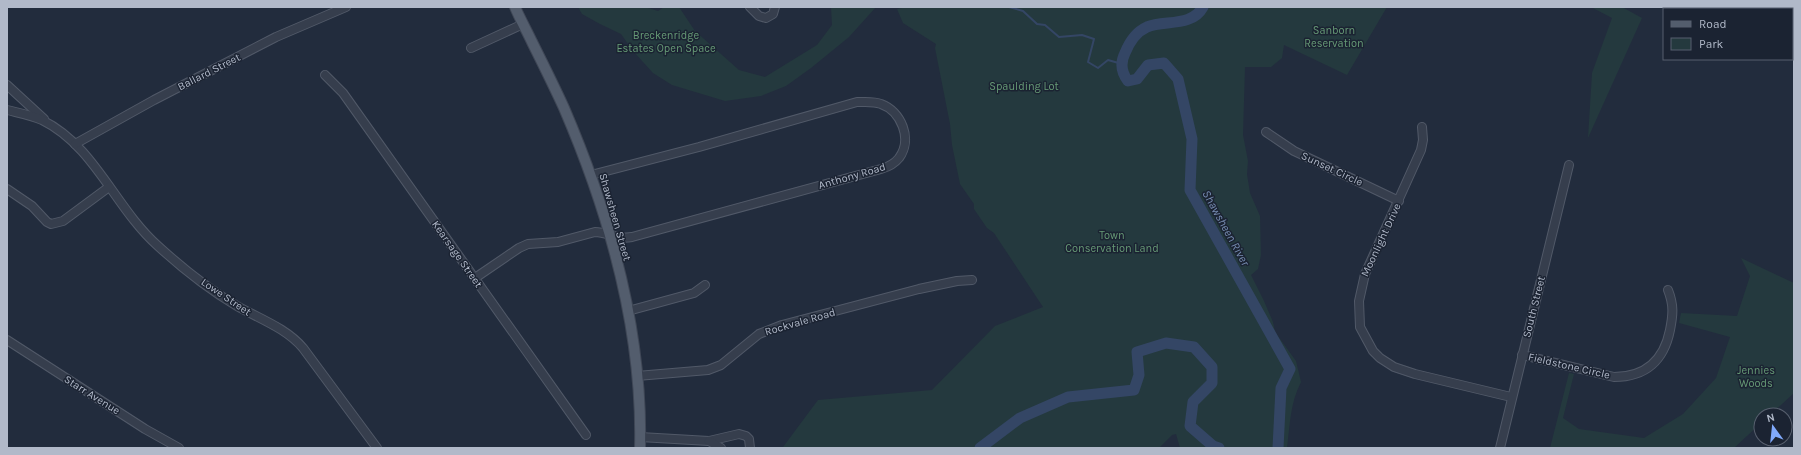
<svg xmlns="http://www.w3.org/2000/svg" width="1801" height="455" viewBox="0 0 1801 455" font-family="Karla,sans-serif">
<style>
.green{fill:#24393e}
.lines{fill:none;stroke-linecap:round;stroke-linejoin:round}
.stream{stroke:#344665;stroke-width:2}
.river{stroke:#344665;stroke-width:11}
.minor-casing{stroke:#515968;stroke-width:10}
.major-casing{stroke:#3f4756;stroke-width:12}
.minor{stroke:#363e4d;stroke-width:8}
.major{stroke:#535d6d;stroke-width:10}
.labels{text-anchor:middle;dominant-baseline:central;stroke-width:3;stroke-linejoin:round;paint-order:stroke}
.park-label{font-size:11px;fill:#679b76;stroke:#1b2332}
.street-label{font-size:11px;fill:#b1b9c9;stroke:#1b2332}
.water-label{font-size:12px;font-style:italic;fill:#778db2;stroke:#1b2332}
</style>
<rect width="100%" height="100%" fill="#222c3d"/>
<g class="green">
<path d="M578 7H645L658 11 664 7H679L695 31 739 70 765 77 817 45 832 25 831 7H876L849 37 811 68 786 86 761 96 725 101 672 85 653 73 633 51 621 34 600 24 582 14Z"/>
<path d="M907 7H1387L1347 75 1284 45 1282 58 1271 67H1245L1243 135 1248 161 1247 174 1250 193 1260 216 1261 255 1258 269 1251 275 1264 301 1273 322 1275 332 1296 361 1301 382C1290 403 1290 425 1287 448H1180L1176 434 1172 435 1159 448H788L783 447 818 400 932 390 995 326 1043 307 994 233 987 228 974 209V204L960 184 952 145 950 124 935 48 936 44 903 23 897 9Z"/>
<path d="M1591 7H1622L1642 18 1588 138 1592 73 1612 18Z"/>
<path d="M1741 258 1794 283V393L1770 415H1761V423L1734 448H1550L1569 373 1574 374 1563 418 1579 429 1644 438 1683 414 1716 378 1730 337 1679 323 1681 313 1737 316 1750 276Z"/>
</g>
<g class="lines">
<path class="stream" d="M1009 7 1023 11 1037 24 1045 25 1059 37 1082 35 1094 39 1088 62 1098 68 1108 60 1122 64"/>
<g class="river">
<path d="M1203 7C1192 27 1165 20 1147 27 1136 32 1129 43 1125 53 1120 63 1121 72 1128 81L1137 79 1148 65 1164 63 1178 79 1192 139 1190 190 1290 369 1281 388 1278 448"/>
<path d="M980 448 1020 418 1068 397 1134 390 1139 375 1137 352 1166 343 1194 347 1212 367V383L1193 402 1190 426 1213 446 1219 448"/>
</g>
<defs>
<g id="minor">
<path d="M750 7 759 16 766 18 773 14 775 7"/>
<path d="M471 48 523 24"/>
<path d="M325 75 343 93 586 435"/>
<path d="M7 85 44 119"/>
<path d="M7 110C19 113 31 115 42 120 95 146 115 208 158 246 181 267 210 290 237 306 260 319 286 328 303 348L377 448"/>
<path d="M1422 127 1423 140 1421 150 1365 274 1359 301 1360 327 1373 351 1380 358 1394 367 1415 374 1511 397"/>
<path d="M1266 132 1294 151 1399 201"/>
<path d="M75 144 154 100 276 37 346 7"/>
<path d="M7 189 32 206 47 222 51 224 63 221 109 187"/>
<path d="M475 278 519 248 528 244 558 242 595 232C608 232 616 240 632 237L881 169C888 167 895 163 899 158 913 139 901 111 881 104 874 101 865 102 857 102L699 147 591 175"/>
<path d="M628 311 694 293 705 285"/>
<path d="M7 340 145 429 179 448"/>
<path d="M1522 355 1614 377C1646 377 1664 360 1670 330 1673 315 1674 305 1668 290"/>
<path d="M637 376 708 370 721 365 759 334 782 325 919 289 957 281 972 280"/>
<path d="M640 437 709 441 739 434 746 436 749 439 750 448"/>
<path d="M709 441 721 448"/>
<path d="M1500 448 1569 165"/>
</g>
<path id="major" d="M515 7C520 19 527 31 532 42 543 64 554 86 564 108 610 215 643 330 640 448"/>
</defs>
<use href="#minor" class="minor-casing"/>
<use href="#major" class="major-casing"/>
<use href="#minor" class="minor"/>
<use href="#major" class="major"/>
</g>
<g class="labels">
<g class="park-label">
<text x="1334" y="30">Sanborn<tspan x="1334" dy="13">Reservation</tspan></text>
<text x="666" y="35">Breckenridge<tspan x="666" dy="13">Estates Open Space</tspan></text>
<text x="1024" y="86">Spaulding Lot</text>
<text x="1112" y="235">Town<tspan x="1112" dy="13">Conservation Land</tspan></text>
<text x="1756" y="370">Jennies<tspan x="1756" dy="13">Woods</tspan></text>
</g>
<g class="street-label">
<text transform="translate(209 72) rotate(-27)">Ballard Street</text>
<text transform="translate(1332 169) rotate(25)">Sunset Circle</text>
<text transform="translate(852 176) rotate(-16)">Anthony Road</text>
<text transform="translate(615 217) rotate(74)">Shawsheen Street</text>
<text transform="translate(1381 240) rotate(-65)">Moonlight Drive</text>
<text transform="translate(457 254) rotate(55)">Kearsage Street</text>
<text transform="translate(226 297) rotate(34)">Lowe Street</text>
<text transform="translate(1534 307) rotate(-76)">South Street</text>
<text transform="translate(800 322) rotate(-16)">Rockvale Road</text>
<text transform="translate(1569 366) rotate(13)">Fieldstone Circle</text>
<text transform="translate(92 395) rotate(32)">Starr Avenue</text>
</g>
<g class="water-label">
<text transform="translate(1226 228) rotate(61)">Shawsheen River</text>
</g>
</g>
<rect width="1801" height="455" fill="none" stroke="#b1b9c9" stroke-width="16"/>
<rect x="1663" y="8" width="130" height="52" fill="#1b2332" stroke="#575f6e"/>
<rect x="1671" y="21" width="20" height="6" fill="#535d6d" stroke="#575f6e"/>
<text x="1699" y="28" font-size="12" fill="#b1b9c9">Road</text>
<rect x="1671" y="38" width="20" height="12" fill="#24393e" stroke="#575f6e"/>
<text x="1699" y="48" font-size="12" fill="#b1b9c9">Park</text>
<g transform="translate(1773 427) rotate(345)"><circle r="19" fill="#1b2332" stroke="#575f6e"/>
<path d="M0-3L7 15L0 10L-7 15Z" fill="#81aafd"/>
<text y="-6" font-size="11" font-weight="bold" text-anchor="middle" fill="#b1b9c9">N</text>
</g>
</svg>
